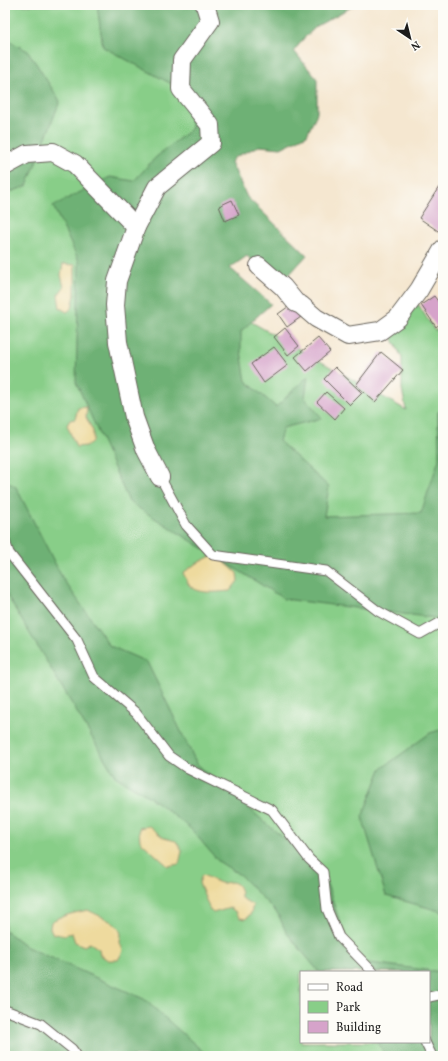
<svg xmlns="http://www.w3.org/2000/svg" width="448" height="1061" viewBox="0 0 448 1061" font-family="Vollkorn,serif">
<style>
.green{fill:#88ce88;stroke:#527552;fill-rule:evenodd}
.forest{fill:#6eb174;stroke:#456648}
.sand{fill:#eeda9e;stroke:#857b5d}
.building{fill:#d6a3ca}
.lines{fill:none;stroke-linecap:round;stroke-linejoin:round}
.lane-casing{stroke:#68635b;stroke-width:11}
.street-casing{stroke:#68635b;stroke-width:20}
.lane{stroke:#fff;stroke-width:9}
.street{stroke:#fff;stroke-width:18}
</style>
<rect width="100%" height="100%" fill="#fdfcf7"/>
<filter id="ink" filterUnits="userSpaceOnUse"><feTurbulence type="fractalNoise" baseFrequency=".025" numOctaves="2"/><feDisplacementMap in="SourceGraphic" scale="8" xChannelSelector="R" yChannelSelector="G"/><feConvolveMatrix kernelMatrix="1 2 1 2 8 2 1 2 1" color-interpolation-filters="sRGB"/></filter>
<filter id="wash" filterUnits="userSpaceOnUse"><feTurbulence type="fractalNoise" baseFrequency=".012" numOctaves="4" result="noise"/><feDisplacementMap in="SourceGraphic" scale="16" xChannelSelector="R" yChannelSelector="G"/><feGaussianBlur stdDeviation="0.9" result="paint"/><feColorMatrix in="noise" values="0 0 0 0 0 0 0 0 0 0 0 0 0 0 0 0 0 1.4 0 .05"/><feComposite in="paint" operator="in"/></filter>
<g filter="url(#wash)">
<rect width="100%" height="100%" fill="#f5e7d0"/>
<path class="green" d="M5 5H249L204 295 406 410 402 389V358L391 335 418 304 435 331 443 325V409L438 412V427L443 431V1056H5ZM301 972H429V1042H301Z"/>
<g class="forest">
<path d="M97 5H355L317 26 304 38 294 51 317 79V113L307 135 281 148 259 146 235 157 231 162 247 197 307 255 280 285 247 256 230 268 271 304 241 331V351L246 381 276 407 308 376 305 398 322 418 283 428 279 441 329 487 324 516 421 513 439 459 438 412 443 409V619L284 599 129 502 76 382 79 261 53 206 110 177 134 181 155 158 192 128 181 89 103 47Z"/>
<path d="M5 39 28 51 60 101 27 186 5 194Z"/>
<path d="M5 480 16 487 63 579 110 646 147 662 197 764 323 872 353 961 443 972V1056H388L376 1042H429V972H319L286 932 278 914 240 875 218 861 191 829 162 806 148 796 115 776 5 592Z"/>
<path d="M443 729V912L386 896 362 817 381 769 430 733Z"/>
<path d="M5 930 27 947 144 999 208 1056H12L5 1053Z"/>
</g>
<g class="sand">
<path d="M63 264 75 265V295L72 308 67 312 60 308 58 295 64 287 61 275Z"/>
<path d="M87 407 86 417 93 431V441L86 446 76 447 67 425 70 420 75 419 78 408Z"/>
<path d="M213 555 223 561 237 573 238 581 230 591C218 592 198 595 189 585 187 582 185 576 183 573L194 565Z"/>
<path d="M149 826 164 838 176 841 182 851 179 864 168 866 140 841 139 828Z"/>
<path d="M202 875C209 877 214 881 221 883 223 884 227 882 230 882 240 882 241 891 241 898L253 905 251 913 246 919 240 918 236 912 230 908 213 913 210 910 199 883Z"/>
<path d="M88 910C98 916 120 922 121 935 121 937 120 939 120 941 120 945 122 947 123 951L118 960H108L100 955 99 949 90 943 84 946 75 942 72 933 64 935 53 934 50 928 51 922C59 916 78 912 88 910Z"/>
</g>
<g id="blocks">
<g class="building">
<path d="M439 187 443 190V229L441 233 419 218Z"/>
<path d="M232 200 239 215 225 221 219 206Z"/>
<path d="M434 296 443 308V321L436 327 421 305Z"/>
<path d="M292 304 301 317 287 327 278 314Z"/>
<path d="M285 328 299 346 288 355 274 337Z"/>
<path d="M318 338 330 352 307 371 295 357Z"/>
<path d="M274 347 288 365 264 383 251 364Z"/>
<path d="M381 352 403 370 375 402 356 385Z"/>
<path d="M335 367 362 393 350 405 324 379Z"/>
<path d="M326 392 344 408 335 419 317 402Z"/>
</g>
</g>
</g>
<g filter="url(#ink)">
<use href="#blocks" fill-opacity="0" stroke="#68635b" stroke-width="1"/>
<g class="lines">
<defs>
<g id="lane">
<path d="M160 477 186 525 213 555 326 571 378 611 420 634 443 621"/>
<path d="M5 541 9 553 77 640 94 677 136 713 169 756 188 769 272 810 309 859 323 872 327 909 339 937 373 972"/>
<path d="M429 997 443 994"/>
<path d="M5 1010 41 1024 72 1049 77 1056"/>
<path d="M425 1042 432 1056"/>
</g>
<g id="street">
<path d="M5 166 27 154 53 152 75 164 136 227"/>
<path d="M259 266 283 287 296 303 301 305 316 318 348 336 380 331 398 318 419 290 443 249"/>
<path d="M160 477 146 450 134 417 118 342 115 305 117 281 136 227 157 187 211 143 210 125 181 89 182 60 210 21 205 5"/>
</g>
</defs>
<use href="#lane" class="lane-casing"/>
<use href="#street" class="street-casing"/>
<use href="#lane" class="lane"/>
<use href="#street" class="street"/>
</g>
</g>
<rect width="448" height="1061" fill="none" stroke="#fdfcf7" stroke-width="20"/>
<rect x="300" y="971" width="130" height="72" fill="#fdfcf7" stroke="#a3a29f"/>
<rect x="308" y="984" width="20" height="6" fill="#ffffff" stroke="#a3a29f"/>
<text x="336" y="991" font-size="12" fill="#1c1c1c">Road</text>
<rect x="308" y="1001" width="20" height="12" fill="#88ce88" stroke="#a3a29f"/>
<text x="336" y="1011" font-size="12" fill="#1c1c1c">Park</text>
<rect x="308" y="1021" width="20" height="12" fill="#d6a3ca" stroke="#a3a29f"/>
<text x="336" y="1031" font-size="12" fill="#1c1c1c">Building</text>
<g transform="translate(410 38) rotate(145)" stroke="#fdfcf7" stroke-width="3" paint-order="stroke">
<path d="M0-3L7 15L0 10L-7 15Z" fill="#1c1c1c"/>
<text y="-6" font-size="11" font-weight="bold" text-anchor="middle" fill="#1c1c1c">N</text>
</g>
</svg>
